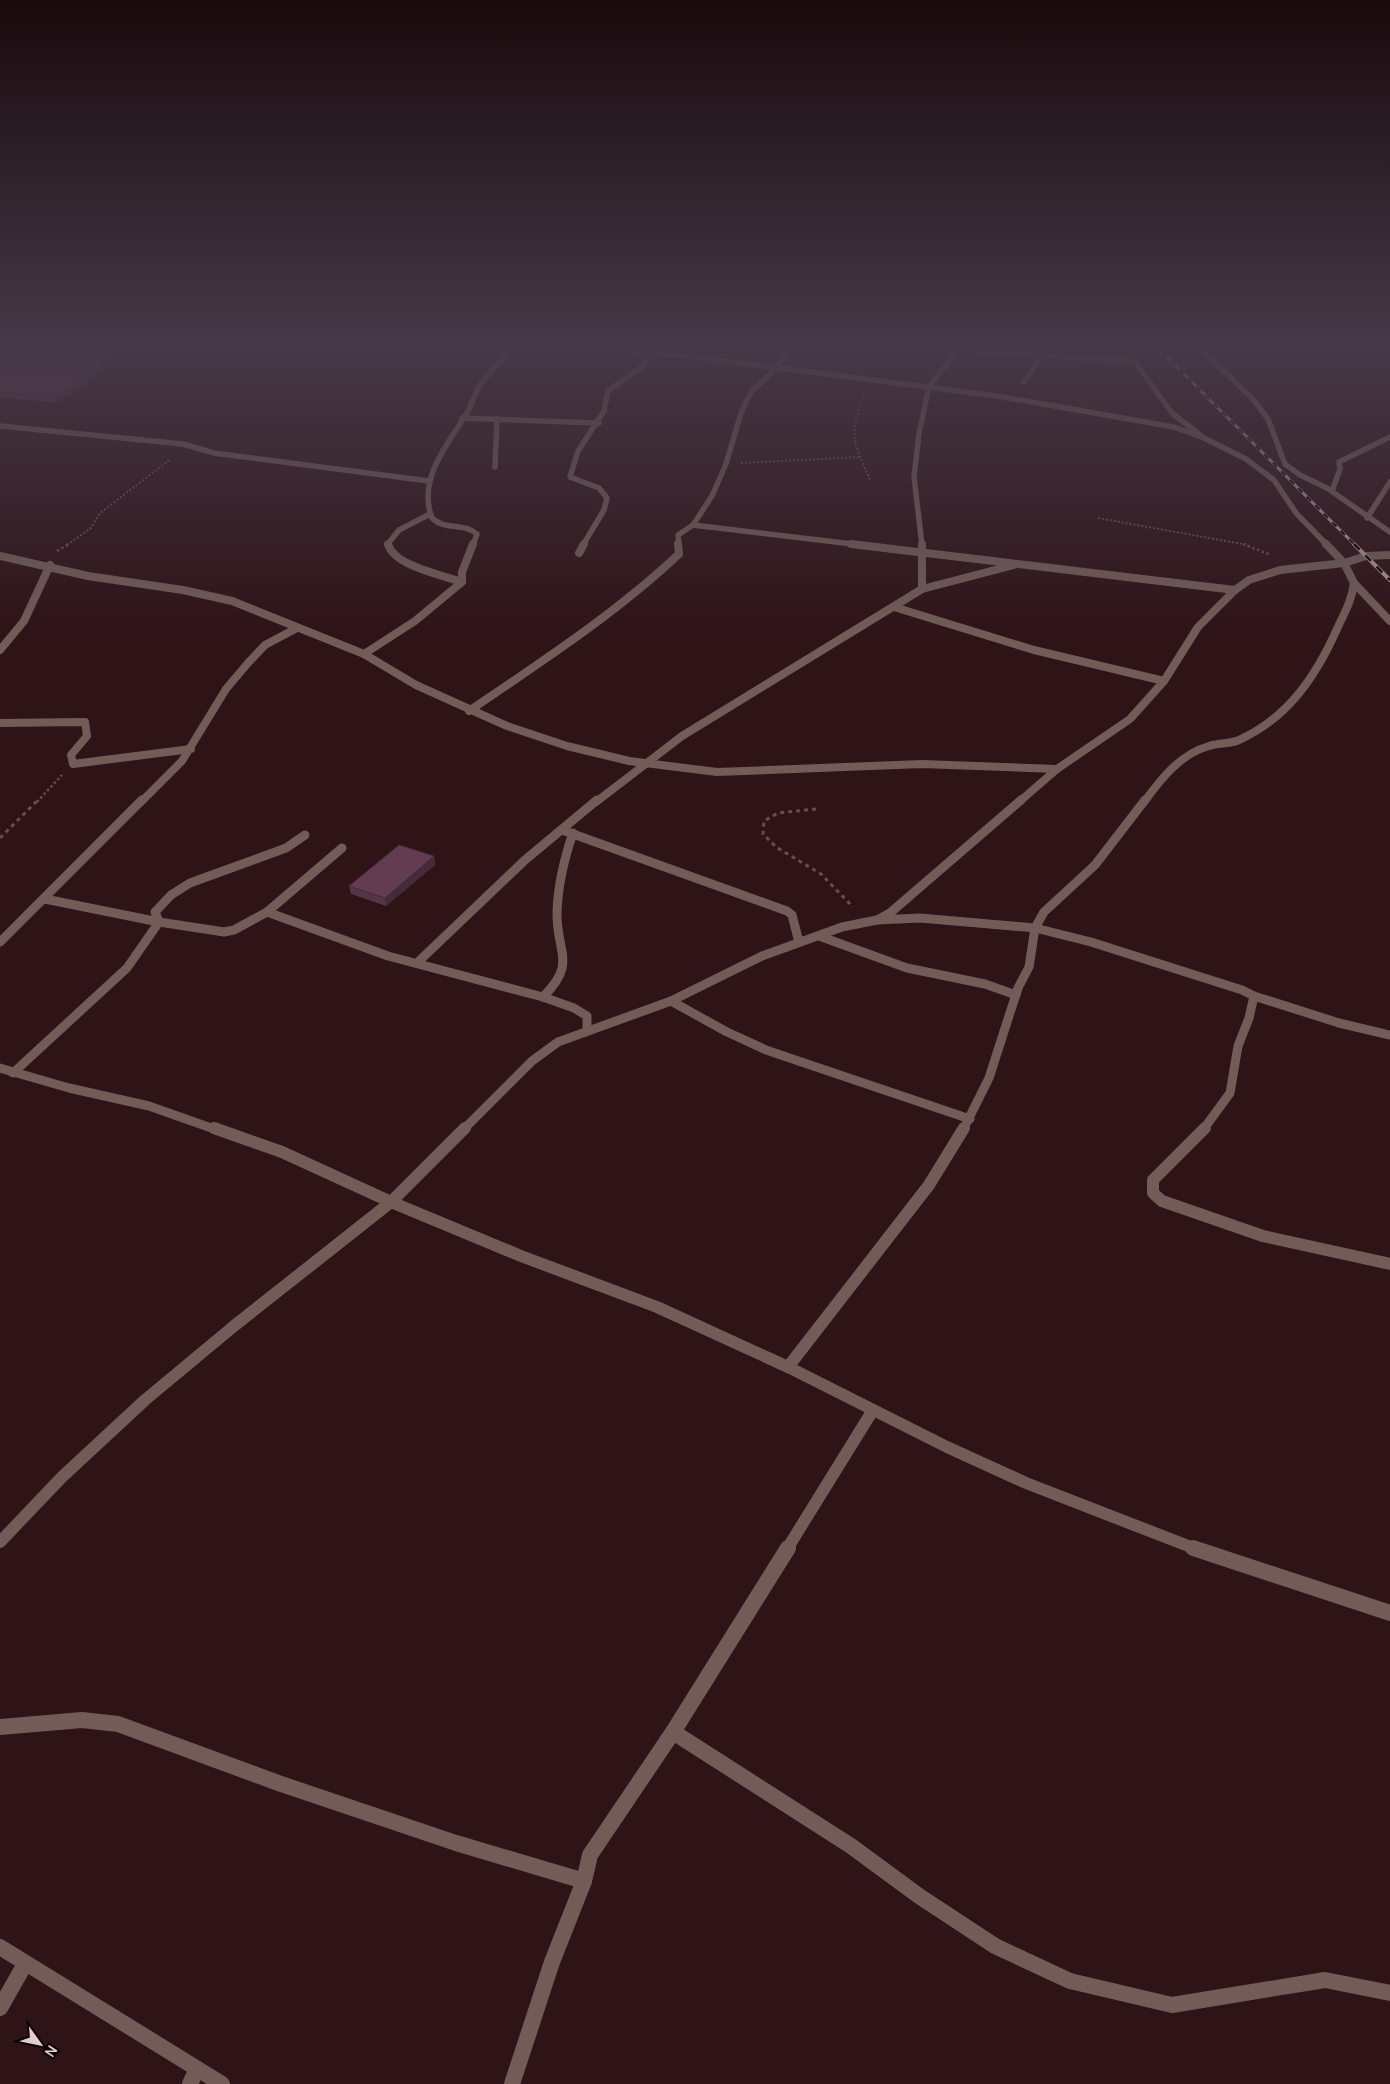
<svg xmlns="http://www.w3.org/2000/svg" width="1390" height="2084" viewBox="0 0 1390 2084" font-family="Manrope,sans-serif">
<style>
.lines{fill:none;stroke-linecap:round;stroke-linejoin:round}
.path-far2{stroke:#664d51;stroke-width:2;stroke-dasharray:2 2;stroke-linecap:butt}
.path-far1{stroke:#664d51;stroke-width:2.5;stroke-dasharray:2.5 2.5;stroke-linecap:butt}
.path{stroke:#664d51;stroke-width:3;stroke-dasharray:4 4;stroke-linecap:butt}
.minor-far4{stroke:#715c57;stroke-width:5.5}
.minor-far3{stroke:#715c57;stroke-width:8}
.minor-far2{stroke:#715c57;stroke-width:9}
.minor-far1{stroke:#715c57;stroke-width:12}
.minor{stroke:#715c57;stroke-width:16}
.tertiary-far2{stroke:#715c57;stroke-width:8}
.tertiary-far1{stroke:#715c57;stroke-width:9}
.tertiary{stroke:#715c57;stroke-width:12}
.rail-far1-casing{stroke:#ac9698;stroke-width:3}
.rail-casing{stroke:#ac9698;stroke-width:4}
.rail-far1{stroke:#0e0405;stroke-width:2;stroke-dasharray:6;stroke-linecap:butt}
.rail{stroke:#0e0405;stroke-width:2.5;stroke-dasharray:8;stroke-linecap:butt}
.wall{fill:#553447}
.shaded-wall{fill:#452a39}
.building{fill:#633c52;stroke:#452a39}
</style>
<rect width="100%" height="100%" fill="#2e1317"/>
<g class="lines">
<g class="path-far2">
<path d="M864 394C849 438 852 438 870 480"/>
<path d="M741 463 860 457"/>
<path d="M1098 518 1248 545"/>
<path d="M67 545 91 528 100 513 171 459"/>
</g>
<g class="path-far1">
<path d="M1243 544 1271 555"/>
<path d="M57 551 69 544"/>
<path d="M37 802 62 775"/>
</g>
<g class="path">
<path d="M816 809 778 813 764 821 763 834 776 847 821 874 853 907"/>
<path d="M0 838 38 800"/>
</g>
<g class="minor-far4">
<path d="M600 344 651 355H679L997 396 1174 427 1204 438"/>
<path d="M792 344 777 367 751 392 741 413 726 464 712 496 693 525 861 545"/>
<path d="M918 344 992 353 1136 361"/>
<path d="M1122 344 1172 413 1204 438 1246 459 1274 480 1296 513 1327 545"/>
<path d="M1196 344 1254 400 1268 419 1285 464 1300 475 1327 488 1390 532"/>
<path d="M0 346 4 344"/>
<path d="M1024 382 1042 356"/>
<path d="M462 418 599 423"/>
<path d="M0 426 183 444 214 453 429 481"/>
<path d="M495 467 497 419"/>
<path d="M1332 491 1340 469 1339 462 1390 437"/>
<path d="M1367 518 1390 482"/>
<path d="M387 545 399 530 430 514"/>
<path d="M473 545 477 534C464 522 445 531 432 518 417 479 448 444 467 413 472 404 474 394 480 385 490 370 505 360 514 344"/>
<path d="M583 545 604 510 607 498 599 488 570 477 578 451 604 411 608 391 639 369 651 355 665 344"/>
<path d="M679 545 678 535 693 525"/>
<path d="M922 545 914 477 919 433 929 387 962 344"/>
</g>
<g class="minor-far3">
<path d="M388 544C394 566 442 575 462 582"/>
<path d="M851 544 1235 590"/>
<path d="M922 544V589"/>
<path d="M1326 544 1344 563 1354 583 1390 621"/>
<path d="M579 553 584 544"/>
<path d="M0 556 88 576 183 590 232 601 364 654 416 685 507 726 567 746 629 761 717 772 922 764 1057 769"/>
<path d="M894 607 1034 650 1164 681"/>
<path d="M0 650 24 621 50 565"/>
<path d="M364 654 415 621 462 582V572L473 544"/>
<path d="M469 711C541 662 615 614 679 554L678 544"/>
<path d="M0 723 85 722 87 736 71 755 73 764 191 749"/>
<path d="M141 802 182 761 226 689 248 663 265 645 297 628"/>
<path d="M596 802 682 736 922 589 1014 565"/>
<path d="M1144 802C1161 779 1180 754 1209 746 1219 743 1230 744 1239 740 1288 718 1316 676 1337 629 1344 614 1352 600 1354 583"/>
</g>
<g class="minor-far2">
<path d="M562 830 787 911 792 915 799 942"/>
<path d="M45 899 159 922 224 932 234 930 267 912 388 956 543 997 574 1008 587 1016V1031"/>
<path d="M267 912 342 848"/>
<path d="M877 920 920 918 1035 928 1091 942 1242 990 1254 996 1249 1018 1238 1046 1230 1093 1203 1130"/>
<path d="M819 936 907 968 985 984 1016 995"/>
<path d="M0 942 142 800"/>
<path d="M417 963 525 860 597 800"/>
<path d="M1254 996 1339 1023 1390 1035"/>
<path d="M543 997C578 962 556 953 557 912 558 885 564 859 573 833"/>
<path d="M671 1001 727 1032 766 1050 970 1119"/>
<path d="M0 1068 69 1088 149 1106 217 1130"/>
<path d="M13 1073 127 968 159 922 155 912 171 895 190 883 286 848 305 835"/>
<path d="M963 1130 989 1078 1018 988 1029 967 1035 928 1044 912 1095 865 1145 800"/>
</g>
<g class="minor-far1">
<path d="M214 1128 282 1152 391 1202 521 1256 657 1307 788 1367 947 1447 1026 1483 1196 1549"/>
<path d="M1205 1128 1153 1180V1193L1162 1201 1263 1236 1390 1264"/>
<path d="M788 1367 929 1185 964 1128"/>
<path d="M787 1549 873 1410"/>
</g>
<g class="minor">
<path d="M1193 1548 1390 1613"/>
<path d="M0 1727 82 1720 118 1724 281 1784 456 1843 584 1881"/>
<path d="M673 1732 851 1846 919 1896 995 1946 1070 1981 1172 2005 1325 1980 1390 1993"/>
<path d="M0 1947 222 2084"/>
<path d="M0 2008 25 1964"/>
<path d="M190 2084 197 2069"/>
<path d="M512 2084 552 1962 584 1881 590 1855 673 1732 788 1548"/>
</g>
<path class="tertiary-far2" d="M1019 802 1057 769 1130 719 1164 681 1198 627 1235 590 1249 580 1280 570 1344 563 1366 556 1390 555"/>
<path class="tertiary-far1" d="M463 1130 532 1061 558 1042 671 1001 762 956 842 927 877 920 890 913 1021 800"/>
<path class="tertiary" d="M0 1542 62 1477 145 1400 234 1326 391 1202 465 1128"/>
<defs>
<path id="rail-far1" d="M1154 344 1355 545"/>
<path id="rail" d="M1354 544 1390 580"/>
</defs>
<use href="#rail-far1" class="rail-far1-casing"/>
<use href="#rail" class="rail-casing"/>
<use href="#rail-far1" class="rail-far1"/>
<use href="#rail" class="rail"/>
</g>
<g class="wall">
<path d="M0 349 112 355 114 362 106 366 107 369 89 380 90 382 57 402 0 398Z"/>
<path d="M434 856 435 865 386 906 351 894 349 886Z"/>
</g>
<g class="shaded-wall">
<path d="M112 355 114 362 106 366 107 369 89 380 90 382 57 402 55 396 85 375 101 362Z"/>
<path d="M434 856 435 865 386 906 385 898Z"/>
</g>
<g class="building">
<path d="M9 344 112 355 101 362 106 363 85 375H88L55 396 0 392V349Z"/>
<path d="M399 845 434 856 385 898 349 886Z"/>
</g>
<linearGradient id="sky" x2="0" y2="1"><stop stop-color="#190a0d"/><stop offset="0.54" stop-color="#463947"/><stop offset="1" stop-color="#463947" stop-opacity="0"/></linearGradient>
<rect width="1390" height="636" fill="url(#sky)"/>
<g transform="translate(40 2044) rotate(123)" stroke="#0e0405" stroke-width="4" paint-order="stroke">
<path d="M0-4L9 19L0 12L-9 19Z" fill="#e1cdcf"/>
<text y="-8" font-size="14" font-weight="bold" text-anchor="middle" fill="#e1cdcf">N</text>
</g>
</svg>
